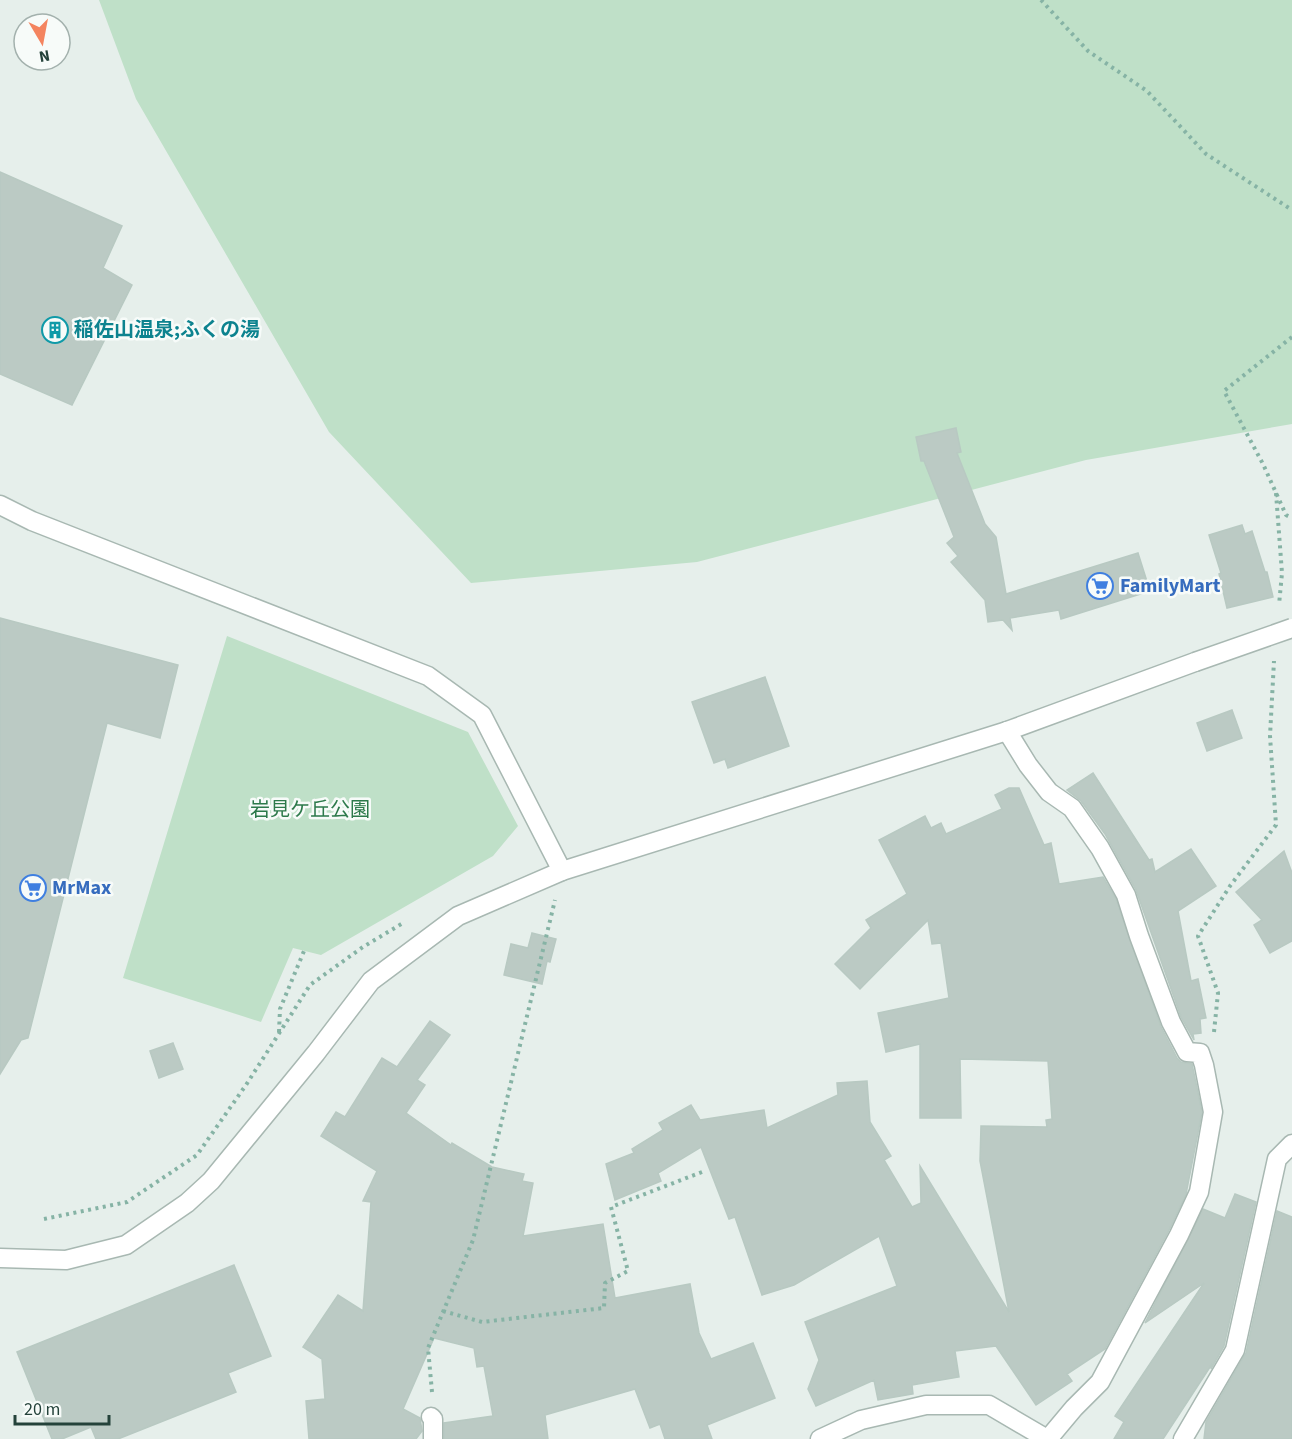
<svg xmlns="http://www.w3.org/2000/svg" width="1292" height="1439" viewBox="0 0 1292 1439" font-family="'Source Sans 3','Noto Sans JP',sans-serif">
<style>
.green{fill:#bfe0c8}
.building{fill:#bbcac4;stroke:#b8c9c2;stroke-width:1.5}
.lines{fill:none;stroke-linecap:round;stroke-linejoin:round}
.minor-casing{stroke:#a8b8b2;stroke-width:21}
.path{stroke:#86b3a5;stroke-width:4;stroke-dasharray:3 4.5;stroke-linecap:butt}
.minor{stroke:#fff;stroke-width:18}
.minor-bridge-casing{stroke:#a8b8b2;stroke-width:21;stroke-linecap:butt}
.minor-bridge{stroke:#fff;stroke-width:18}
.labels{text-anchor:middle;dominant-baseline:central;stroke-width:5;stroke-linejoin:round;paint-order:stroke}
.culture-label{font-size:20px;font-weight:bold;fill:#0d838f;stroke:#f7fbf9;text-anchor:start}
.shop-label{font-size:20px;font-weight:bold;fill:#366cbe;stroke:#f7fbf9;text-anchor:start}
.park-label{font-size:20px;fill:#2d7a4b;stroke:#f7fbf9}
</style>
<rect width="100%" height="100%" fill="#e6efeb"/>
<g class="green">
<path d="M99 0H1292V424L1086 460 697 562 471 583 329 432 136 99Z"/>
<path d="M227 636 468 732 518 826 493 856 321 955 293 948 261 1022 123 978Z"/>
</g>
<g class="building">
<path d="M0 172 122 226 103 268 132 285 72 405 0 374Z"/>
<path d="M956 428 961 452 957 453 985 524 996 537 1006 594 1138 553 1150 591 1061 619 1059 610 1010 618 1012 630 1003 620 988 622 985 600 951 562 958 556 947 543 954 537 924 461H921L916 437Z"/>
<path d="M1242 525 1245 534 1252 531 1265 572H1267L1273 597 1227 608 1219 574 1221 573 1209 535Z"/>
<path d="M0 618 178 665 160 738 107 723 28 1038 21 1040 0 1074Z"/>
<path d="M765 677 789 746 728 768 725 759 714 763 692 702Z"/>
<path d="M1232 710 1242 738 1207 751 1197 723Z"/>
<path d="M1093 773 1149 860 1152 859 1155 872 1191 849 1216 886 1178 911 1191 981 1198 979 1206 1018 1200 1019 1201 1033 1193 1034 1194 1040 1181 1017 1136 890 1105 834 1081 801 1067 790Z"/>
<path d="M1009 788H1019L1044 845 1051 843 1059 884 1103 877 1116 899 1161 1027 1177 1058 1181 1062 1192 1064 1202 1112 1186 1194 1169 1230 1105 1349 1067 1374 1072 1381 1036 1405 996 1346 955 1351 959 1377 912 1385 913 1394 878 1400 874 1380 816 1406 808 1389 819 1360 805 1322 897 1286 879 1236 794 1285 762 1295 735 1217 729 1219 701 1147 658 1173 661 1181 615 1200 606 1164 634 1153 632 1149 663 1130 659 1123 691 1105 700 1120 764 1110 767 1128 838 1095 837 1083 867 1081 870 1122 891 1156 884 1160 912 1207 921 1203 920 1166 1009 1312 980 1161 981 1126 1047 1127 1046 1120 1052 1119 1048 1061 960 1059 961 1118H920V1044L886 1052 878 1013 949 998 941 943 932 944 928 920 860 989 835 964 871 928 866 920 907 894 879 840 925 816 931 828 941 823 946 834 1002 809 995 795Z"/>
<path d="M1284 851 1292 873V941L1270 953 1254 925 1262 920 1236 892Z"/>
<path d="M532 933 556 939 550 962 547 961 542 984 504 975 511 944 528 948Z"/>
<path d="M430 1021 450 1035 417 1080 425 1085 406 1113 451 1145 452 1143 492 1167 524 1174 522 1181 533 1183 523 1236 603 1224 615 1298 690 1284 699 1333 711 1359 753 1343 775 1398 707 1425 712 1439H665L660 1424 650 1428 635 1389 545 1415 548 1439H444V1423L493 1416 484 1366 477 1367 474 1348 434 1338 403 1409 420 1418 422 1431 416 1439H309L306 1401 325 1399 322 1359 303 1347 338 1295 363 1311 371 1202 363 1201 377 1171 321 1136 336 1112 345 1117 382 1058 397 1067Z"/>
<path d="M173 1043 183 1069 159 1078 150 1051Z"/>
<path d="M1235 1194 1256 1202 1224 1346 1211 1369 1212 1364 1163 1439H1114L1124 1422 1115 1416 1204 1283 1145 1323 1203 1209 1225 1218Z"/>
<path d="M1277 1211 1292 1217V1439H1204L1206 1422 1246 1353Z"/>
<path d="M234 1265 271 1356 228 1373 236 1392 118 1439H96L91 1427 62 1439H52L17 1352Z"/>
</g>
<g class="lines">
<defs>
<g id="minor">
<path d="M0 505 32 521 428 676 482 715 562 871"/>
<path d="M1007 731 1028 765 1049 792 1072 808 1100 848 1126 895 1139 936 1171 1022 1187 1052 1200 1053 1204 1065 1213 1112 1199 1192 1179 1235 1100 1382 1074 1408 1048 1439"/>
<path d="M0 1258 66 1260 126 1245 187 1203 211 1181 316 1053 371 981 458 916 562 871 1007 731 1195 662"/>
<path d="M431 1417 433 1419V1439"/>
<path d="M820 1439 861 1420 926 1405H989L1047 1439"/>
<path d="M1183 1439 1235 1350 1277 1159 1292 1144"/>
</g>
</defs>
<use href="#minor" class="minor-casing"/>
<g class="path">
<path d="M1041 0 1088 51 1147 91 1206 154 1292 210"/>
<path d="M1292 337 1224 391 1263 464 1286 515 1292 518"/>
<path d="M1276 493 1282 573 1279 605"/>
<path d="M279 1032 280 1009 304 951"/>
<path d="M1214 1032 1218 993 1198 936 1230 886 1276 825 1270 736 1274 661"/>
<path d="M44 1219 127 1202 197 1155 246 1085 310 985 363 947 403 923"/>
<path d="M443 1311 482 1322 604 1308 605 1283 628 1271 611 1207 702 1172"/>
<path d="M432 1392 428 1348 473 1240 555 900"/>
</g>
<use href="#minor" class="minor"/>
<defs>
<path id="minor-bridge" d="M1195 662 1292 628"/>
</defs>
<use href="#minor-bridge" class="minor-bridge-casing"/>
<use href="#minor-bridge" class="minor-bridge"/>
</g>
<defs>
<symbol id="building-ring" viewBox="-11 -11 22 22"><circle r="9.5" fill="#f7fbf9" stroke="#0f9aa8" stroke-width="1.5"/><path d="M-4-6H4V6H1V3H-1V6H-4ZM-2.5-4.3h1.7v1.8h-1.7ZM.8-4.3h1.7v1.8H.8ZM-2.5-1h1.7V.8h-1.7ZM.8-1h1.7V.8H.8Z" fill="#0f9aa8"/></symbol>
<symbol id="supermarket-ring" viewBox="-11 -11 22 22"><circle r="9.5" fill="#f7fbf9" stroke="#3f7fe0" stroke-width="1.5"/><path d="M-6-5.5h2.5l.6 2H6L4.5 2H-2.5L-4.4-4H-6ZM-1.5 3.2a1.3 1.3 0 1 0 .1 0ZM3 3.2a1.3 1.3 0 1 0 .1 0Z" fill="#3f7fe0"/></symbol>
</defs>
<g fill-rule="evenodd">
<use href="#building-ring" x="40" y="315" width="30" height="30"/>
<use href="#supermarket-ring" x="1085" y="571" width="30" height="30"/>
<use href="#supermarket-ring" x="18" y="873" width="30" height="30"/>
</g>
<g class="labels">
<g class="culture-label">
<text x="74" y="330">稲佐山温泉;ふくの湯</text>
</g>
<g class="shop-label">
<text x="1120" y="586">FamilyMart</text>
<text x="52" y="888">MrMax</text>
</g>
<g class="park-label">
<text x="310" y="810">岩見ケ丘公園</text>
</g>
</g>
<g transform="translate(42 42) rotate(170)"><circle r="28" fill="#f7fbf9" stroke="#a3b1ad" stroke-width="1.5"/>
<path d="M0-4.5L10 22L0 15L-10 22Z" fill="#f4845f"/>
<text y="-9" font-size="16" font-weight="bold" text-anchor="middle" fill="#24423a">N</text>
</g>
<path d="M15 1415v9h94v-9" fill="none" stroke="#24423a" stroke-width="3"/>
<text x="24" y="1415" font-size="18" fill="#24423a" stroke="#f7fbf9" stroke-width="4.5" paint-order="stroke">20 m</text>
</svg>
